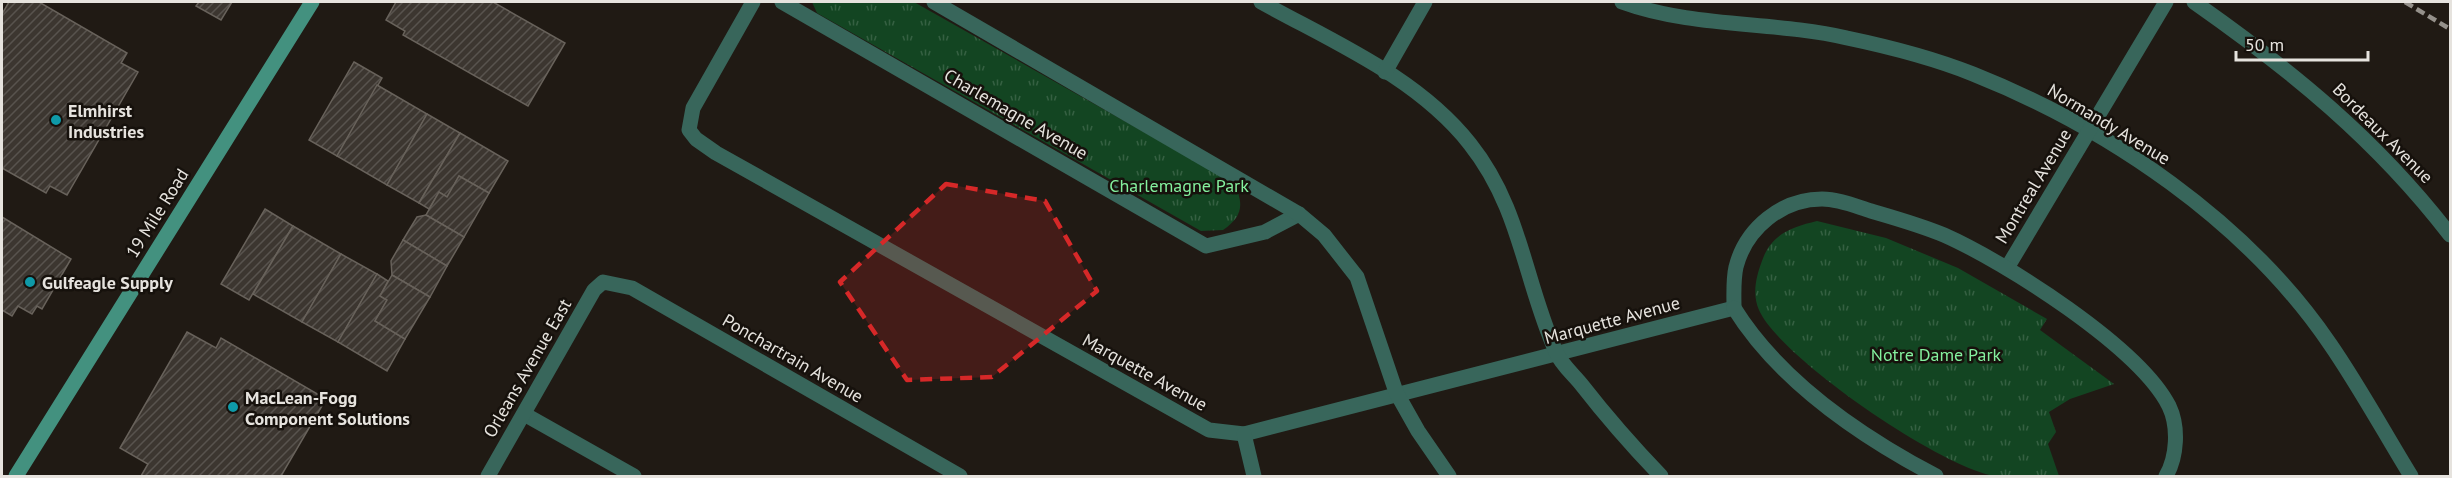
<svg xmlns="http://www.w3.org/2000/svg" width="2452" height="478" viewBox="0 0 2452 478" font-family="'PT Sans',sans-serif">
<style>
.grass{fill:url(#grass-tufts)}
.building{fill:url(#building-hatch);stroke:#68625b;stroke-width:1.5}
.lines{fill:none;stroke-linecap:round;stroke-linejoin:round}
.street{stroke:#38665b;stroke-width:15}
.secondary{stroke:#43917f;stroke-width:15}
.rail{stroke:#95918b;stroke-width:4.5;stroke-dasharray:9 4.5;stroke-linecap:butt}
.marked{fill:#d62828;fill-opacity:0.2;stroke:#d62828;stroke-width:4.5;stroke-dasharray:12 8;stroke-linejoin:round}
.culture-dot{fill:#0f9aa8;stroke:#16110c;stroke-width:2}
.labels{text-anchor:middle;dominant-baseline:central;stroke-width:5;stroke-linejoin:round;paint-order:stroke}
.poi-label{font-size:18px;font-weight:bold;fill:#e6e3de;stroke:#16110c;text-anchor:start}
.street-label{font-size:18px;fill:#e6e3de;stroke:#16110c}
.park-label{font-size:18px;fill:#84f09e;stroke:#16110c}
</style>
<defs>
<pattern id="grass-tufts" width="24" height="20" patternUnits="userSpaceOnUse" patternTransform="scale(1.5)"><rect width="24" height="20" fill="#134522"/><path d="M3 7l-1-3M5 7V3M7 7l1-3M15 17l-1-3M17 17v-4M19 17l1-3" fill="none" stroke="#356042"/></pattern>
<pattern id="building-hatch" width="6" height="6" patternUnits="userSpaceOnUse" patternTransform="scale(1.5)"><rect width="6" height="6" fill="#3c3630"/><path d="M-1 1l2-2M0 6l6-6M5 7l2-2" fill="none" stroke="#58534e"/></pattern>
</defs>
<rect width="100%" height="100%" fill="#201a14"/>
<g class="grass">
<path d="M812 2H914L1234 183C1244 204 1243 216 1223 230L1201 231 817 13Z"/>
<path d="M1817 221 1886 238 1958 268 2047 319 2040 330 2114 384 2070 399 2049 412 2056 432 2048 444 2059 476C2038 477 2015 478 1995 476 1942 468 1780 358 1759 310 1752 294 1756 277 1762 261 1771 234 1792 227 1817 221Z"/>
</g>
<g class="building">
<path d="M9 2H39L127 53 121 63 138 72 67 195 50 186 46 193 2 168V14Z"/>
<path d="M199 2H232L221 20 196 6Z"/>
<path d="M396 2H493L565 43 528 106 403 35 405 31 386 20Z"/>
<path d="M354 62 382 78 337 156 309 140Z"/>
<path d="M377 85 427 114 387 185 337 156Z"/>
<path d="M427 114 460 133 419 203 387 185Z"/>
<path d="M460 133 508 161 489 193 459 176 447 197 439 192 429 209 419 203Z"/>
<path d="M459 176 489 193 464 237 426 215 439 192 447 197Z"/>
<path d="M265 209 293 226 249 300 221 284Z"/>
<path d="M426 215 464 237 447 266 403 240 417 217Z"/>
<path d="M2 217 71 259 42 309 37 306 32 314 18 306 12 316 2 310Z"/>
<path d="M293 226 341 254 302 322 253 294Z"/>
<path d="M403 240 447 266 430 297 392 275 391 261Z"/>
<path d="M341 254 377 274 338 342 302 322Z"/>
<path d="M377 274 388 281 380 296 387 300 375 321 405 339 387 371 338 342Z"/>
<path d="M392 275 430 297 405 339 375 321 387 300 380 296Z"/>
<path d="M187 332 216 348 221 338 326 399 281 476H141L148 464 120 448Z"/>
</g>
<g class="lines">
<g class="street">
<path d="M753 2 693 108 689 130 696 139 716 153 1209 430 1244 434 1734 308"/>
<path d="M782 2 1206 246 1265 232 1299 214"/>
<path d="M934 2 1299 214 1324 235 1357 277 1396 392 1418 431 1449 476"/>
<path d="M1261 2C1333 42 1417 77 1470 144 1521 208 1524 280 1556 352 1561 364 1573 374 1581 384 1606 416 1633 447 1661 476"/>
<path d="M1622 2C1693 28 1774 21 1847 38 1890 47 1933 58 1973 74 2109 128 2247 222 2330 344 2359 386 2384 432 2411 476"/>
<path d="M2194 2C2291 70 2377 140 2450 235"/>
<path d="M1385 72 1425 2"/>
<path d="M2007 268 2166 2"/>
<path d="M1734 308C1734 294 1733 280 1736 267 1746 228 1782 199 1822 199 1839 199 1855 206 1871 211 1895 218 1920 225 1944 235 2005 262 2139 347 2169 406 2179 427 2177 457 2166 476"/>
<path d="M1734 308C1780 382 1860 436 1936 476"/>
<path d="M524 414 634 476"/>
<path d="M1244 434 1254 476"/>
<path d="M488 476 594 290 603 282 632 288 960 476"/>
</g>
<path class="secondary" d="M16 476 312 2"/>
<path class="rail" d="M2405 2 2450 29"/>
</g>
<path class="marked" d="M946 184 1045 201 1097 291 992 377 907 380 840 282Z"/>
<g class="culture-dot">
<circle cx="56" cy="120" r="6"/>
<circle cx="30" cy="282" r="6"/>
<circle cx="233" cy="407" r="6"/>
</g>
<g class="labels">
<g class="poi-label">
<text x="68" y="110">Elmhirst<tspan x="68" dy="21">Industries</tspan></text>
<text x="42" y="282">Gulfeagle Supply</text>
<text x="245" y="397">MacLean-Fogg<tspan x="245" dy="21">Component Solutions</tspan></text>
</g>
<g class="street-label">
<text transform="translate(1016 114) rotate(30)">Charlemagne Avenue</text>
<text transform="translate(2109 124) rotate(31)">Normandy Avenue</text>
<text transform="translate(2383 133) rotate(45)">Bordeaux Avenue</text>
<text transform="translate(2033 186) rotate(-59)">Montreal Avenue</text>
<text transform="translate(157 213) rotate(-58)">19 Mile Road</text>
<text transform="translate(1612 320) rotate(-15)">Marquette Avenue</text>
<text transform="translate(793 358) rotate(30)">Ponchartrain Avenue</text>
<text transform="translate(527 368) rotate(-60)">Orleans Avenue East</text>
<text transform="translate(1145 372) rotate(29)">Marquette Avenue</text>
</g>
<g class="park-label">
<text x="1179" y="185">Charlemagne Park</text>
<text x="1936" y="354">Notre Dame Park</text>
</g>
</g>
<rect width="2452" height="478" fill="none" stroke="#e6e3de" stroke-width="6"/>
<path d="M2236 51v9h132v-9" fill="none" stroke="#e6e3de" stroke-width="3"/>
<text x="2245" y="51" font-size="18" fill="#e6e3de" stroke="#16110c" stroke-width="4.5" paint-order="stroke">50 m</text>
</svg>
